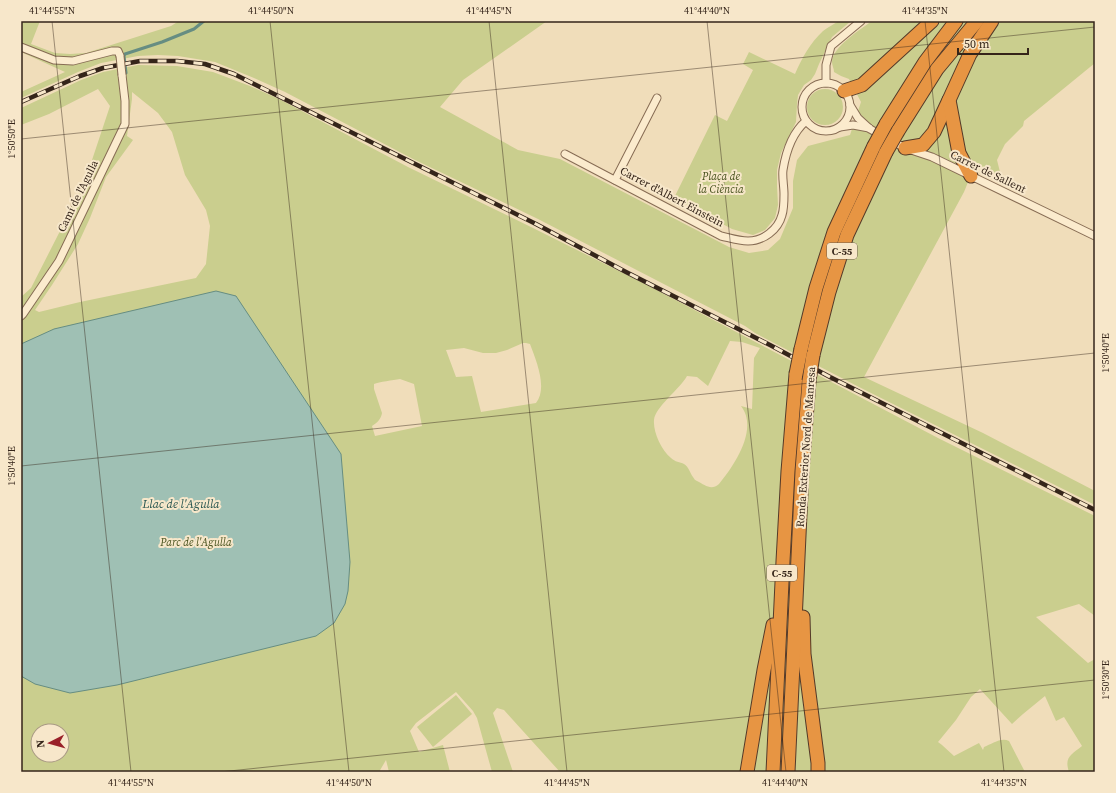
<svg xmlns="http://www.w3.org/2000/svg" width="1116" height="793" viewBox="0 0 1116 793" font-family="'Source Serif 4',serif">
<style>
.green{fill:#cace8e;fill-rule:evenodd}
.water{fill:#9fc0b4;stroke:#668d82}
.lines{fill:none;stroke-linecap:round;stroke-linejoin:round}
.stream{stroke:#668d82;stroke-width:3}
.street-casing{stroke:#876c54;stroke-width:9}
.highway-casing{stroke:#543a29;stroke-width:15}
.street{stroke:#fbebcd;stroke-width:7}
.highway{stroke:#e79543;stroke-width:13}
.rail-casing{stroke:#35251a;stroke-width:4.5}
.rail{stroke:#f7e7ca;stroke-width:3;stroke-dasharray:9;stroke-linecap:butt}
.street-bridge-casing{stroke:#876c54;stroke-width:9;stroke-linecap:butt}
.highway-bridge-casing{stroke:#543a29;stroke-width:15;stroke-linecap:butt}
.street-bridge{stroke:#fbebcd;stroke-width:7}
.highway-bridge{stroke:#e79543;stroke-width:13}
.ticks{fill:none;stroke:#35251a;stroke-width:1;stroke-opacity:0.45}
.labels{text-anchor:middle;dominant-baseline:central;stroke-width:4;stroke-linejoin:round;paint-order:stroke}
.shield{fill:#f7e7ca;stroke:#6f5f4f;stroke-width:1}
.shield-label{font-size:10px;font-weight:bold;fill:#35251a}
.street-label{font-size:11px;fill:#35251a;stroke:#f7e7ca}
.park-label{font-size:11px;font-style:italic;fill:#49531f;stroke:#f7e7ca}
.water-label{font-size:12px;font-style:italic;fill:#285651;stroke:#f7e7ca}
.neatline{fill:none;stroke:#35251a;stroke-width:1.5}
.ticks-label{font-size:10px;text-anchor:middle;fill:#35251a}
</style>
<rect width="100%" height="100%" fill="#f0ddba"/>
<g class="green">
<path d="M21 21H40L31 44 55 53 70 54 86 53 171 26 179 21H547L463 80 440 107 518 150 560 159 729 247 749 253 768 250 780 239 793 208V181L797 160 808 146 850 135 861 102 849 79 841 76 834 72C834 69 832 65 832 62 832 47 861 29 872 21H1095V63L1024 121 1023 126 1005 144 997 160 1001 176 975 165 964 192 864 377 983 433 1095 491V505L859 387 755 333 745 326 538 219 413 159 285 92 254 78 215 62 178 56 158 55 138 56 101 63 78 72 21 98V92L65 72 21 52Z"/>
<path d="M839 21H851L832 37 819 64 815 74 811 80 804 85 798 95 797 104 796 122 781 153 777 170V186L778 205 775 218 765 230 753 235 732 229 674 198 715 115 727 121 753 70 743 64 749 52 795 74C802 58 810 43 823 31 828 27 834 24 839 21Z"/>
<path d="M138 65 177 66 213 72 250 86 281 100 408 167 533 228 647 285 938 438 1095 516V616L1079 604 1036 617 1088 663 1095 659V772H1069C1064 757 1071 755 1082 746L1064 717 1056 721 1045 696 1023 714 1012 724 980 689 971 697 956 720 938 742 942 745 954 756 979 743 983 750 984 747C992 744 1001 737 1009 741L1025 772H560L504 710 497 708 493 713 513 772H492L477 718 473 711 456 692 416 723 410 731 419 752 443 745 450 772H389L386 760 379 772H21V297L31 288 84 184 110 106 98 89 49 114 21 125V108L81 80 103 72ZM132 92 158 113 172 132 185 175 206 210 210 226 206 264 196 278 80 302 39 312 35 310 52 285 78 244 90 218 106 177 133 140 127 136 132 99ZM730 341 742 342 760 348 754 358 752 409 741 406C759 429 734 466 719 484 711 491 705 485 697 481 694 479 695 480 693 477 690 473 689 467 684 464 680 462 675 462 671 458 661 450 653 432 654 420 655 407 680 389 687 376L697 377 708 386ZM523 343H526L530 344C536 360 548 388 536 403L481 412 472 376 456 377 446 350 464 348 483 353H496L507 350ZM400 379 414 384 422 426 375 436 372 426C377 423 381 419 382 413L374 389V384C379 382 393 380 400 379ZM38 731H62V755H38Z"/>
<circle cx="825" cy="107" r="18"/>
<path d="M456 695 472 714 433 747 417 727Z"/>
</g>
<path class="water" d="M216 291 236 296 341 454 350 562 348 591 345 604 334 623 316 636 117 685 70 693 35 684 21 676V344L54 329Z"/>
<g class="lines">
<path class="stream" d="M126 73 124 56 125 54 162 42 194 29 204 21"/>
<defs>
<g id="street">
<path d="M21 47 54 60 73 61 112 51H118L120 56"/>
<circle cx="826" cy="107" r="24"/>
<path d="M826 83V65L831 46 861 21"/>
<path d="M850 105 858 118 870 129 905 148 932 157 1095 236"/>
<path d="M840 127 853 125 869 128"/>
<path d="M565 154 721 236C730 238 738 241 748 241 763 241 778 230 782 215 784 209 784 201 784 194 784 186 782 177 783 170 786 151 792 133 806 121"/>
<path d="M615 180 657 98"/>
<path d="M21 316 23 314 59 261 125 124V101L122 75"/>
</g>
<g id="highway">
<path d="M844 91 862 85 932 21"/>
<path d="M886 124 925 62 956 21"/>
<path d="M898 131 937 69 977 21"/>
<path d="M905 148 923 145 934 132 949 100"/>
<path d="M971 176 959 153 949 100 970 54 992 21"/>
<path d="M801 349 816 288 834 232 874 146"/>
<path d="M813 355 829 292 847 235 886 152"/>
<path d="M803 617 804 654 818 763V772"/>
<path d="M747 772 764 670 773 625"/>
<path d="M773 772 783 561 788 471 796 374"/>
<path d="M788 772 802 471 809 381"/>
</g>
</defs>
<use href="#street" class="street-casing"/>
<use href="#highway" class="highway-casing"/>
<use href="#street" class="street"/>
<use href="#highway" class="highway"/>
<defs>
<path id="rail" d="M21 102 80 76 103 68 140 61H177L205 64 234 74 536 224 626 272 770 345 830 377 1095 510"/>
</defs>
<use href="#rail" class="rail-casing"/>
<use href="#rail" class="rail"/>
<defs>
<path id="street-bridge" d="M120 56 122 75"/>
<g id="highway-bridge">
<path d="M874 146 886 124"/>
<path d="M886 152 898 131"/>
<path d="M796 374 801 349"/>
<path d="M809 381 813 355"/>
</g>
</defs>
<use href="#street-bridge" class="street-bridge-casing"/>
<use href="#highway-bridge" class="highway-bridge-casing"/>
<use href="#street-bridge" class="street-bridge"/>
<use href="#highway-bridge" class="highway-bridge"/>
</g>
<path class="ticks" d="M52 21 131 772M270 21 349 772M489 21 567 772M707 21 786 772M925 21 1004 772M21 139 1095 27M21 466 1095 353M220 772 1095 680"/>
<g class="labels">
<g class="shield">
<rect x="827" y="243" width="30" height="16" rx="3"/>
<rect x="767" y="565" width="30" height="16" rx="3"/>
</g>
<g class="shield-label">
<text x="842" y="251">C-55</text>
<text x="782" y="573">C-55</text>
</g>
<g class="street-label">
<text transform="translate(988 172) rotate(26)">Carrer de Sallent</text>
<text transform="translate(78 196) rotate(-64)">Camí de l'Agulla</text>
<text transform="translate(672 197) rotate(28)">Carrer d'Albert Einstein</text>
<text transform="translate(806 447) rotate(-86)">Ronda Exterior Nord de Manresa</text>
</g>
<g class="park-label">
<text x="721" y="176">Plaça de<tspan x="721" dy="13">la Ciència</tspan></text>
<text x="196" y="542">Parc de l'Agulla</text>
</g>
<g class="water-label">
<text x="181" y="504">Llac de l'Agulla</text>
</g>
</g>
<rect width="1116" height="793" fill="none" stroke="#f7e7ca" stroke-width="44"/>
<g transform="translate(50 743) rotate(264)"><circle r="19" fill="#f7e7ca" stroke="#a99984"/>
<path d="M0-3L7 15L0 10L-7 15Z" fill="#992028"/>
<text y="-6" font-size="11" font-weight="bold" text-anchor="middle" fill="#35251a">N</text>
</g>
<path d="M958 48v6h70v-6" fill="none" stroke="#35251a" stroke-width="2"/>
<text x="964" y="48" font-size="12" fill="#35251a" stroke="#f7e7ca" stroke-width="3" paint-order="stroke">50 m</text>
<rect x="22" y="22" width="1072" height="749" class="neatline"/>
<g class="ticks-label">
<text x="52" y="14">41°44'55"N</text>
<text x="271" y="14">41°44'50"N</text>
<text x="489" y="14">41°44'45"N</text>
<text x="707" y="14">41°44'40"N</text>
<text x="925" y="14">41°44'35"N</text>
<text transform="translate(11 139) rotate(-90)" y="4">1°50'50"E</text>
<text transform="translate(1105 353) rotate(-90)" y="4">1°50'40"E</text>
<text transform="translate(11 466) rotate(-90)" y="4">1°50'40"E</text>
<text transform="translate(1105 680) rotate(-90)" y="4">1°50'30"E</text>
<text x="131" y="786">41°44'55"N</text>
<text x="349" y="786">41°44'50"N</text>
<text x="567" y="786">41°44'45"N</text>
<text x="785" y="786">41°44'40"N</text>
<text x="1004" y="786">41°44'35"N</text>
</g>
</svg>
